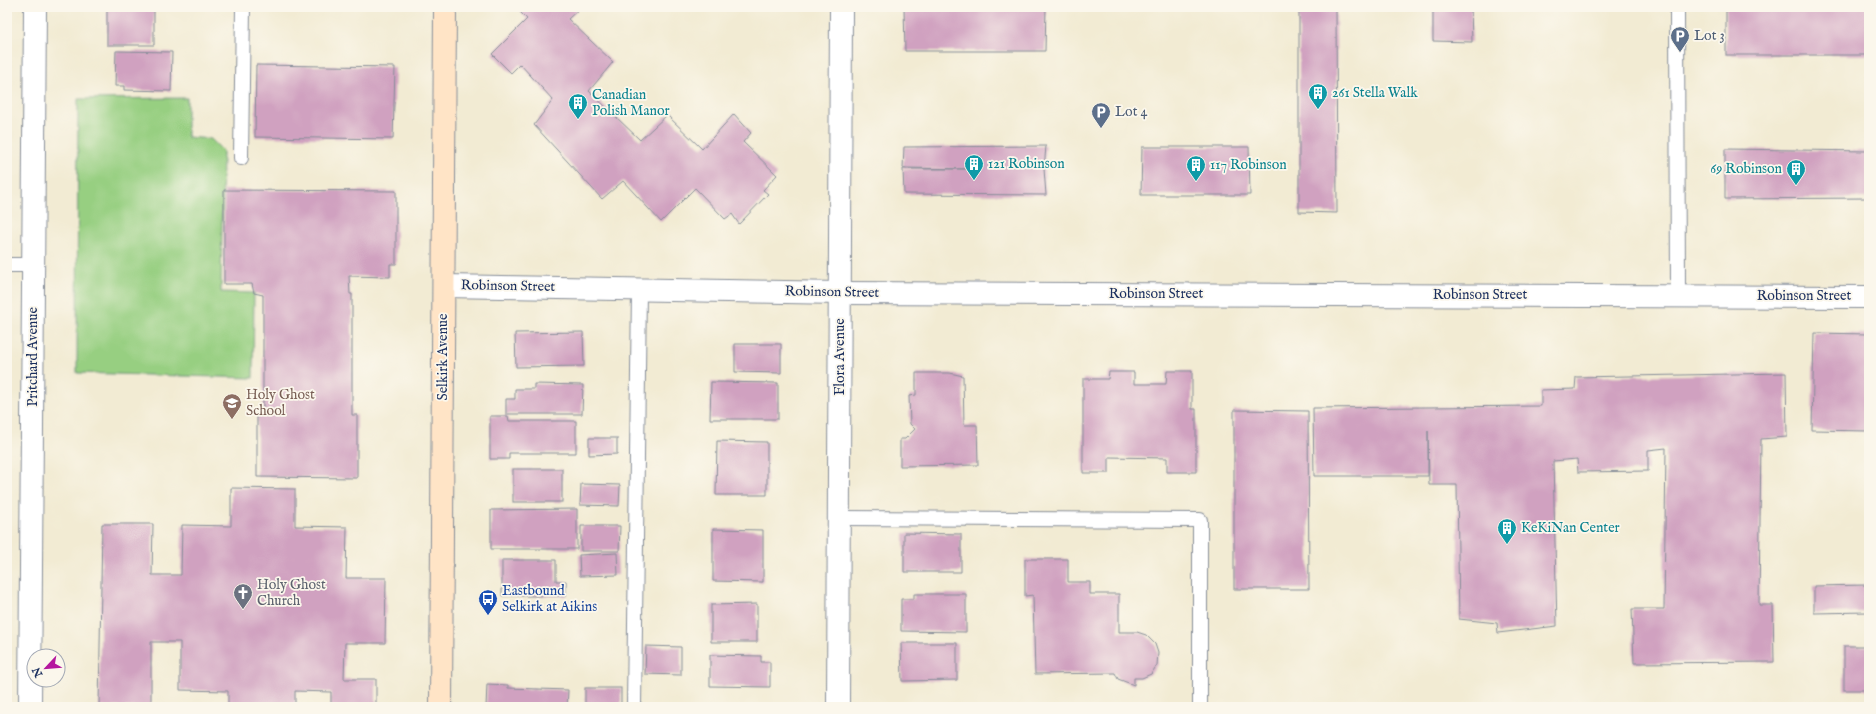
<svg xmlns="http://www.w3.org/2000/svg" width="1876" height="714" viewBox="0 0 1876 714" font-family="'IM FELL English',serif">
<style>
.green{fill:#97cf81;stroke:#597f70}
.building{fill:#d0a1c0}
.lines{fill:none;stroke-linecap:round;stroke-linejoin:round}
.lane-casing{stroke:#868d98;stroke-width:16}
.street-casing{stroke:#868d98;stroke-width:24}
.secondary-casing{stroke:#868d98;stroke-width:24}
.lane{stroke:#fff;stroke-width:14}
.street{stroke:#fff;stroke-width:22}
.secondary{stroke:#ffe4c6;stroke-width:22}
.labels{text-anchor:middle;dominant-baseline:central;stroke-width:3.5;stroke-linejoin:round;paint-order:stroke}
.service-label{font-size:14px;fill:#4e5e75;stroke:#fbf7ec;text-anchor:start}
.culture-label{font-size:14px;fill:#0d838f;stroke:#fbf7ec;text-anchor:start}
.street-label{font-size:14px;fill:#1b2f5e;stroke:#fbf7ec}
.education-label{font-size:14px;fill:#785e54;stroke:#fbf7ec;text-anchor:start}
.worship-label{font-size:14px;fill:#5b616d;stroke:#fbf7ec;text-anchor:start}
.transit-label{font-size:14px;fill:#164399;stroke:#fbf7ec;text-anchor:start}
</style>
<rect width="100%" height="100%" fill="#fbf7ec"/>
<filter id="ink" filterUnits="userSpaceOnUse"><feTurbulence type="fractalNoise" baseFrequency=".025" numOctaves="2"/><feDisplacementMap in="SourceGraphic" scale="8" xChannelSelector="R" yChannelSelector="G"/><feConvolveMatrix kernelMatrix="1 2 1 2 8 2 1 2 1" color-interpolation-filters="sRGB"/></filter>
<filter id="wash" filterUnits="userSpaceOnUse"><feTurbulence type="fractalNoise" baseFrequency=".012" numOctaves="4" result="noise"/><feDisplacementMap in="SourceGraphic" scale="16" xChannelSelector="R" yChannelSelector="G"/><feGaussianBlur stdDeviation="0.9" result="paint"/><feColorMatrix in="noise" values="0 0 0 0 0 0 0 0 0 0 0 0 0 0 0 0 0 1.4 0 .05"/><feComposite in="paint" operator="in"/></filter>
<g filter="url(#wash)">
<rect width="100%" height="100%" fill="#f2ebd3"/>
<path class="green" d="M187 98V137L211 139 223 151 221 292 254 293 253 378 77 373 78 99Z"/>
<g id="blocks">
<g class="building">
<path d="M515 7H581L568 19 613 62 589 91 640 140 667 115 702 149 734 114 751 133 743 142 777 175 763 190 768 194 739 224 732 214 725 219 695 188 661 222 623 181 602 199 534 125 553 100 520 64 511 73 492 54 527 19Z"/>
<path d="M904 7H1046L1045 51H905Z"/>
<path d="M1299 7H1336L1337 213 1299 212Z"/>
<path d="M1433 7H1471L1472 42 1433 41Z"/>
<rect x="1726" y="7" width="143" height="48"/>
<path d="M154 8V45H107V9Z"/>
<path d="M116 51 172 52 171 91 124 90V86H115Z"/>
<path d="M256 65 395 67 393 139 255 137Z"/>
<path d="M1046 146 1044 169 1046 195 904 194 903 169H976L903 168 904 147Z"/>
<path d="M1142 147H1249L1250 195H1141Z"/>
<path d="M1725 149 1867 151 1868 198 1725 199Z"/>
<path d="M224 190 396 191V264H390V277L349 276 350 294H352V415H357V478L257 477V413L263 414V295L254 293 252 284H224Z"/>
<path d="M583 332 584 366 516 367 515 333Z"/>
<path d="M1814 333 1869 334V431L1812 430Z"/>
<path d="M735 344H781V373L735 372Z"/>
<path d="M1167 371H1192V409H1196V472H1167V458L1109 457V473H1083V379H1108L1109 372H1134V384H1166Z"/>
<path d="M916 373H950L963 376 964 425H977L978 465 900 466V439H905L915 429 910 424 909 396 916 395Z"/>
<path d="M1786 373 1787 437 1761 439 1759 605H1773L1774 662 1634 663 1632 609H1664L1666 448 1648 450V471L1578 472 1577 459 1553 461 1557 626 1498 633 1497 623 1459 619 1457 485H1429L1428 430V476H1314L1313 408 1541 406V390L1575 389 1576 377Z"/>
<path d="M711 382 778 383V419H710Z"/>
<path d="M534 384 583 385 582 414H506V399H515V389H534Z"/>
<path d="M1234 410 1308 411 1309 589H1234Z"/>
<path d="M490 416H508L509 421H576V453H509V459H490Z"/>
<path d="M589 438H617V454L589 455Z"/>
<path d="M717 441 767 442V495H716Z"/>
<rect x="513" y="469" width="49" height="33"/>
<path d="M581 484 620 485 619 506 580 505Z"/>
<path d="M231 488 295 489V526L347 527 346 578H386L385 643H345L344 679H376V707H331V692L295 691V707H228V691L180 690V642H151V707H99L102 524H153L152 575H181L182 525 231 526Z"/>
<path d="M577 509V549H491V510Z"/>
<path d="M581 526H620L619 551H581Z"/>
<path d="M713 529 763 530V582L713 581Z"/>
<path d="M904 533 961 534V572H904Z"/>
<path d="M617 553 618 575 580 576 579 555Z"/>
<path d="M1025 559H1068V582H1090V594H1119V632H1137L1146 635 1155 644 1158 653 1157 665 1151 674 1142 678H1134V685L1118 679 1115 673 1035 674 1033 595 1025 596Z"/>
<path d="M502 560H556V581H566V596H502Z"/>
<path d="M1867 585 1868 612 1814 613V586Z"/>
<path d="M914 594H966V632L901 631V599H914Z"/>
<path d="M757 604V642H711V605Z"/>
<path d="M901 643H957V680L902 681Z"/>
<path d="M646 646 681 647V675L645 674Z"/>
<rect x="1844" y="646" width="25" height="44"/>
<path d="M710 655 761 656V662H770V687L710 686Z"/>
<path d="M487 684 508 685V688L568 690 567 707H486Z"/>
<rect x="585" y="688" width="36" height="19"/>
</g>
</g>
</g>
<g filter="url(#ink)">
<use href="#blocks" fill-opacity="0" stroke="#868d98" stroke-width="1"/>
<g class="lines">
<defs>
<g id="lane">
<path d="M1677 7 1678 296"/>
<path d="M241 158 243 7"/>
<path d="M7 265H33"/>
<path d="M839 518 1200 520V707"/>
<path d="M634 707 639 289"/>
</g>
<g id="street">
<path d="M444 286 840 293 1869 297"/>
<path d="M30 707 35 7"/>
<path d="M838 707 841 7"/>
</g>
<path id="secondary" d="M441 707 445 7"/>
</defs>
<use href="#lane" class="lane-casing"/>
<use href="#street" class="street-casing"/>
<use href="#secondary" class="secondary-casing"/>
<use href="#lane" class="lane"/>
<use href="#street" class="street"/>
<use href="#secondary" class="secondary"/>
</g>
</g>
<defs>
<symbol id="parking-pin" viewBox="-11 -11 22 30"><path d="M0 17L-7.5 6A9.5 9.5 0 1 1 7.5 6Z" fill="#5c6f8a" stroke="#fbf7ec"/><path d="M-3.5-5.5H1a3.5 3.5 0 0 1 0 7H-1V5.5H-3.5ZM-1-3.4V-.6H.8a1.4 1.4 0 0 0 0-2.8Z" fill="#fff"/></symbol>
<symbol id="building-pin" viewBox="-11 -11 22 30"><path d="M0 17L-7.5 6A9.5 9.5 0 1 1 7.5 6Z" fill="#0f9aa8" stroke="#fbf7ec"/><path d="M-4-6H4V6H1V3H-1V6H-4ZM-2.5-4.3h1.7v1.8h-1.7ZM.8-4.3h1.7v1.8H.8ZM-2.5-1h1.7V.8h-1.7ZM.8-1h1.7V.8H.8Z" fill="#fff"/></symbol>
<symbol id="school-pin" viewBox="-11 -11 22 30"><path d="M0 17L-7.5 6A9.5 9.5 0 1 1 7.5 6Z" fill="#8d6e63" stroke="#fbf7ec"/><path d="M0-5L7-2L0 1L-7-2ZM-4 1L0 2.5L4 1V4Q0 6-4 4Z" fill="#fff"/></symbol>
<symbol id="church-pin" viewBox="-11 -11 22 30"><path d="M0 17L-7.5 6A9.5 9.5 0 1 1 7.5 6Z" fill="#6b7280" stroke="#fbf7ec"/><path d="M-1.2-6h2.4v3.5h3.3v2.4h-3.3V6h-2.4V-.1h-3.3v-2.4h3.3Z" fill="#fff"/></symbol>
<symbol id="bus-pin" viewBox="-11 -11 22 30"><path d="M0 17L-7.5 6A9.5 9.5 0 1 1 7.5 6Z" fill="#1a4fb4" stroke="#fbf7ec"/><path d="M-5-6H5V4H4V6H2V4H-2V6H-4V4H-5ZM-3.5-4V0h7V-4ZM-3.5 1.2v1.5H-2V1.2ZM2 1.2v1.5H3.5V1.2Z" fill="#fff"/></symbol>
</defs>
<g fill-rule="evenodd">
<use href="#parking-pin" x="1669" y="25" width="22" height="30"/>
<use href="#building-pin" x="1307" y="82" width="22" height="30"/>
<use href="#building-pin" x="567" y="92" width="22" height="30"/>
<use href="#parking-pin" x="1090" y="101" width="22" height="30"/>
<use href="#building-pin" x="963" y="153" width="22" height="30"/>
<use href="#building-pin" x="1185" y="154" width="22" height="30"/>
<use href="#building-pin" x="1785" y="158" width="22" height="30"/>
<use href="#school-pin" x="221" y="392" width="22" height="30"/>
<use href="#building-pin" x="1496" y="517" width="22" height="30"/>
<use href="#church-pin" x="232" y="582" width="22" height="30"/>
<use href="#bus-pin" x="477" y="588" width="22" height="30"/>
</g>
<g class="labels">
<g class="service-label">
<text x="1694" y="36">Lot 3</text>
<text x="1115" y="112">Lot 4</text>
</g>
<g class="culture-label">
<text x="1332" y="93">261 Stella Walk</text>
<text x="592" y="95">Canadian<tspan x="592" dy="16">Polish Manor</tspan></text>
<text x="988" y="164">121 Robinson</text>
<text x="1210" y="165">117 Robinson</text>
<text x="1782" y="169" text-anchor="end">69 Robinson</text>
<text x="1521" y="528">KeKiNan Center</text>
</g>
<g class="street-label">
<text transform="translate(508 286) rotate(1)">Robinson Street</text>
<text transform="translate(832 292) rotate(1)">Robinson Street</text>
<text x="1156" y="294">Robinson Street</text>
<text x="1480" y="295">Robinson Street</text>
<text x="1804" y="296">Robinson Street</text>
<text transform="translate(33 357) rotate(-90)">Pritchard Avenue</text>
<text transform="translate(443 357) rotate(-90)">Selkirk Avenue</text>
<text transform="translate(840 357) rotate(-90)">Flora Avenue</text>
</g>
<g class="education-label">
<text x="246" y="395">Holy Ghost<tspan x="246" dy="16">School</tspan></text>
</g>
<g class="worship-label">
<text x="257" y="585">Holy Ghost<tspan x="257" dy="16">Church</tspan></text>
</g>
<g class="transit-label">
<text x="502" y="591">Eastbound<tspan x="502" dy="16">Selkirk at Aikins</tspan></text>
</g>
</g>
<rect width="1876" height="714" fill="none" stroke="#fbf7ec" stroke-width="24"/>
<g transform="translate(46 668) rotate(244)"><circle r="19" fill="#fbf7ec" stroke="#a1a7b3"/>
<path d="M0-3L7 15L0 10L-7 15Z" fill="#b5179e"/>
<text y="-6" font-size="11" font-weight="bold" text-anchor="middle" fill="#1b2f5e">N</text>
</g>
</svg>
